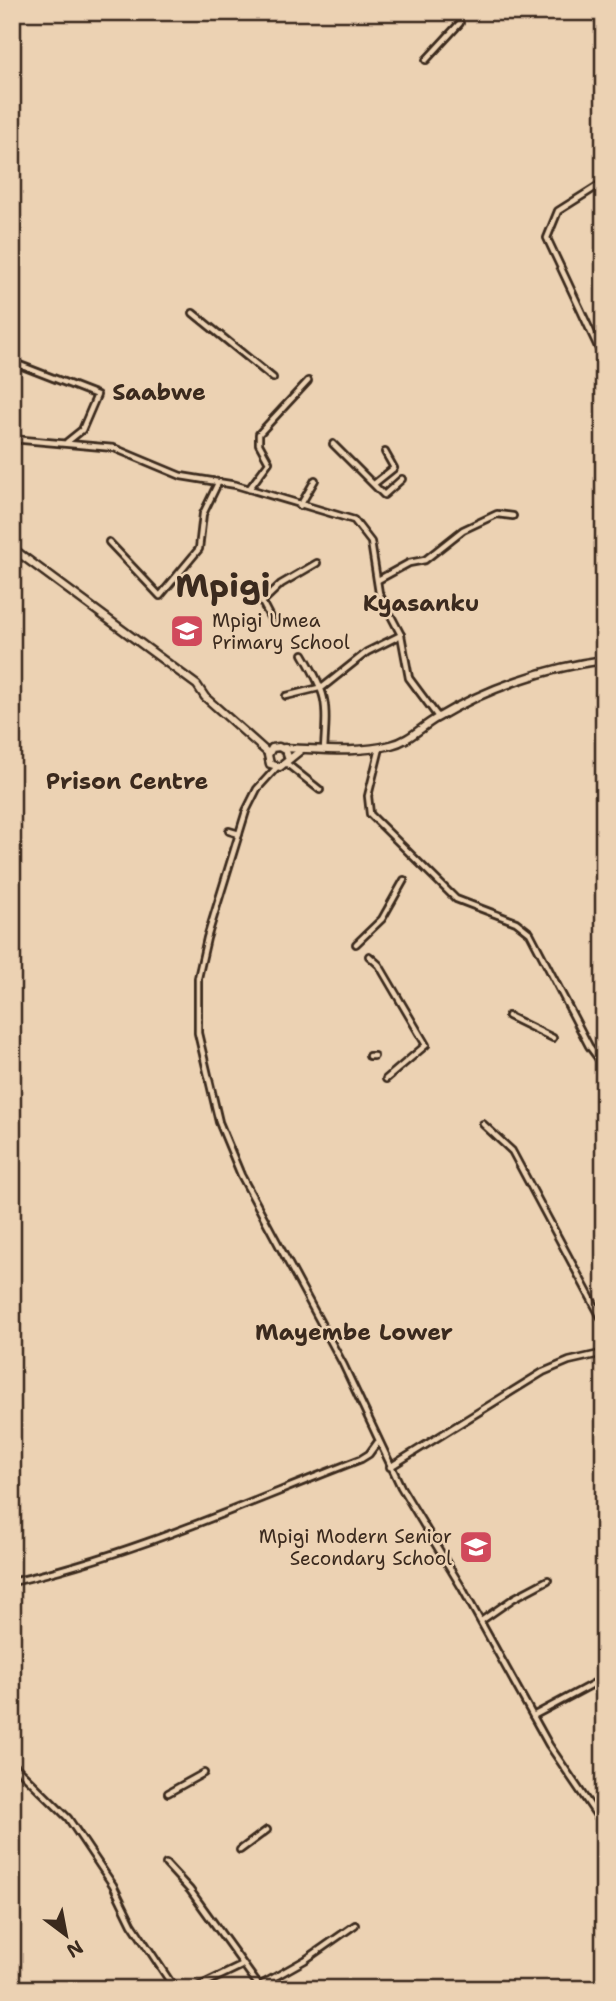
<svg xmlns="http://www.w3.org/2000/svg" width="616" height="2001" font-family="'Shantell Sans',sans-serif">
<rect width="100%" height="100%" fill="#ecd2b3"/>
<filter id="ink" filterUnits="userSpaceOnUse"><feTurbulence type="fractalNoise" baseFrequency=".0143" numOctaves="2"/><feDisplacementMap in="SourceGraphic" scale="14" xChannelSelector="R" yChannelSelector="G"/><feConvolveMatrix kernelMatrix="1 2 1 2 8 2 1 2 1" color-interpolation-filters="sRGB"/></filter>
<g filter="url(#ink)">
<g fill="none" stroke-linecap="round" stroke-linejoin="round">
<g stroke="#3b2a1e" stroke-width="10">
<g id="street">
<path d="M 426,60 L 460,23"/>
<path d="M 604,182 L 558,211 L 547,238 L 604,360"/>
<path d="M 193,313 L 273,378"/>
<path d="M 12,362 L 97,395 L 82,430 L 67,442"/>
<path d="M 12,439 L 114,448 L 181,476 L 236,485 L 354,520 L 371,542 L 379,593 L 401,635 L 409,678 L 438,717"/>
<path d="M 333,444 L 384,495 L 402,479"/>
<path d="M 374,484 L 394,468 L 385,452"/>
<path d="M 249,489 L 269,462 L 259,444 L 259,434 L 308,381"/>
<path d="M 300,506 L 315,480"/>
<path d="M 109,542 L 160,596 L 199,549 L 203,514 L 218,483"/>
<path d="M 378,580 L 409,563 L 425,560 L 463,530 L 497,514 L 513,516"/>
<path d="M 273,623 L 262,602 L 281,584 L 317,563"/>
<path d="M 303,654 C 328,697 327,701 324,750"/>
<path d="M 286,696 L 323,687 L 367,652 L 401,635"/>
<path d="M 380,748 L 368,796 L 370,814 L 456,899 L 516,922 L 530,933 L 589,1046 L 604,1066"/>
<path d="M 286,763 L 320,790"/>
<path d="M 277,767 L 257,789 L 246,811 L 207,938 L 198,978 L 198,1033 L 219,1122 L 241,1175 L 343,1364 L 401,1487 L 462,1588 L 549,1745 L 604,1826"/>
<path d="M 229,831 L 239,834"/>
<path d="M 356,944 L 382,919 L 404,880"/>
<path d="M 369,956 L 379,965 L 426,1045 L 386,1079"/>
<path d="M 508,1016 L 553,1038"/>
<path d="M 369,1056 L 374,1056"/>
<path d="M 483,1124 L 512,1151 L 604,1323"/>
<path d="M 390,1467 L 543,1372 L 569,1361 L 604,1353"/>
<path d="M 12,1582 C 133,1555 246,1503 361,1459 L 369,1454 L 377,1443"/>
<path d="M 481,1621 L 514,1598 L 548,1580"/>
<path d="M 533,1716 L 604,1678"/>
<path d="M 12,1763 L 68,1818 L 113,1885 L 132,1924 L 175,1989"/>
<path d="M 168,1793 L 204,1773"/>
<path d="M 240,1850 L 267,1830"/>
<path d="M 166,1864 L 190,1890 L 259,1986 L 305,1960 L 355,1925"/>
<path d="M 193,1989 L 241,1966"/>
</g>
</g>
<g stroke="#3b2a1e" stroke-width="11">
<g id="secondary">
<path d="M 12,548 L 197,685 L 205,697 L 268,753"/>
<path d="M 284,748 C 318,749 357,754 391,745 C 409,741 421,727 437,718 C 485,689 548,667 604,660"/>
<path d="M 288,757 L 286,751 L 279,747 L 272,748 L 268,755 L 270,764 L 280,767 L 301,750"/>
</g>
</g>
<use href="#street" stroke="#ecd2b3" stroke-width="4.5"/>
<use href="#secondary" stroke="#ecd2b3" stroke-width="6"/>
</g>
</g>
<defs>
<g id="school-square" transform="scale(1.75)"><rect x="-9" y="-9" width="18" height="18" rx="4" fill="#d1495b" stroke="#ecd2b3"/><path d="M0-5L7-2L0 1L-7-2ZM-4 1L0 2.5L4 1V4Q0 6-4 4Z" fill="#fff"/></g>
</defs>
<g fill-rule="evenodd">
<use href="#school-square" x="187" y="631"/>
<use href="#school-square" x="476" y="1547"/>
</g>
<g text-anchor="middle" stroke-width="5" stroke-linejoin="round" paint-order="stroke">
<g font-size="19" fill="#3b2a1e" stroke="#ecd2b3" text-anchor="start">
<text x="212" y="627">Mpigi Umea<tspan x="212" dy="22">Primary School</tspan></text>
<text x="452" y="1543" text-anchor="end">Mpigi Modern Senior<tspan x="452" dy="22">Secondary School</tspan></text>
</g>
<g font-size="23" font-weight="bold" fill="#3b2a1e" stroke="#ecd2b3">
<text x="159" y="400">Saabwe</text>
<text x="421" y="611">Kyasanku</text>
<text x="127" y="789">Prison Centre</text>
<text x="354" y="1340">Mayembe Lower</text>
</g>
<g font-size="33" font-weight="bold" fill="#3b2a1e" stroke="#ecd2b3">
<text x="223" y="597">Mpigi</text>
</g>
</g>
<rect width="616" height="2001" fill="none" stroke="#ecd2b3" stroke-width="42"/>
<rect x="21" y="21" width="574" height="1959" fill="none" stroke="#3b2a1e" stroke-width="2.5" filter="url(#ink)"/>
<g transform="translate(66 1935) rotate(148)" stroke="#ecd2b3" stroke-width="5" paint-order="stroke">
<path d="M0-5L12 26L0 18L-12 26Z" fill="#3b2a1e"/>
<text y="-10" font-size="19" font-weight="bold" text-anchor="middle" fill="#3b2a1e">N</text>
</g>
</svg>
